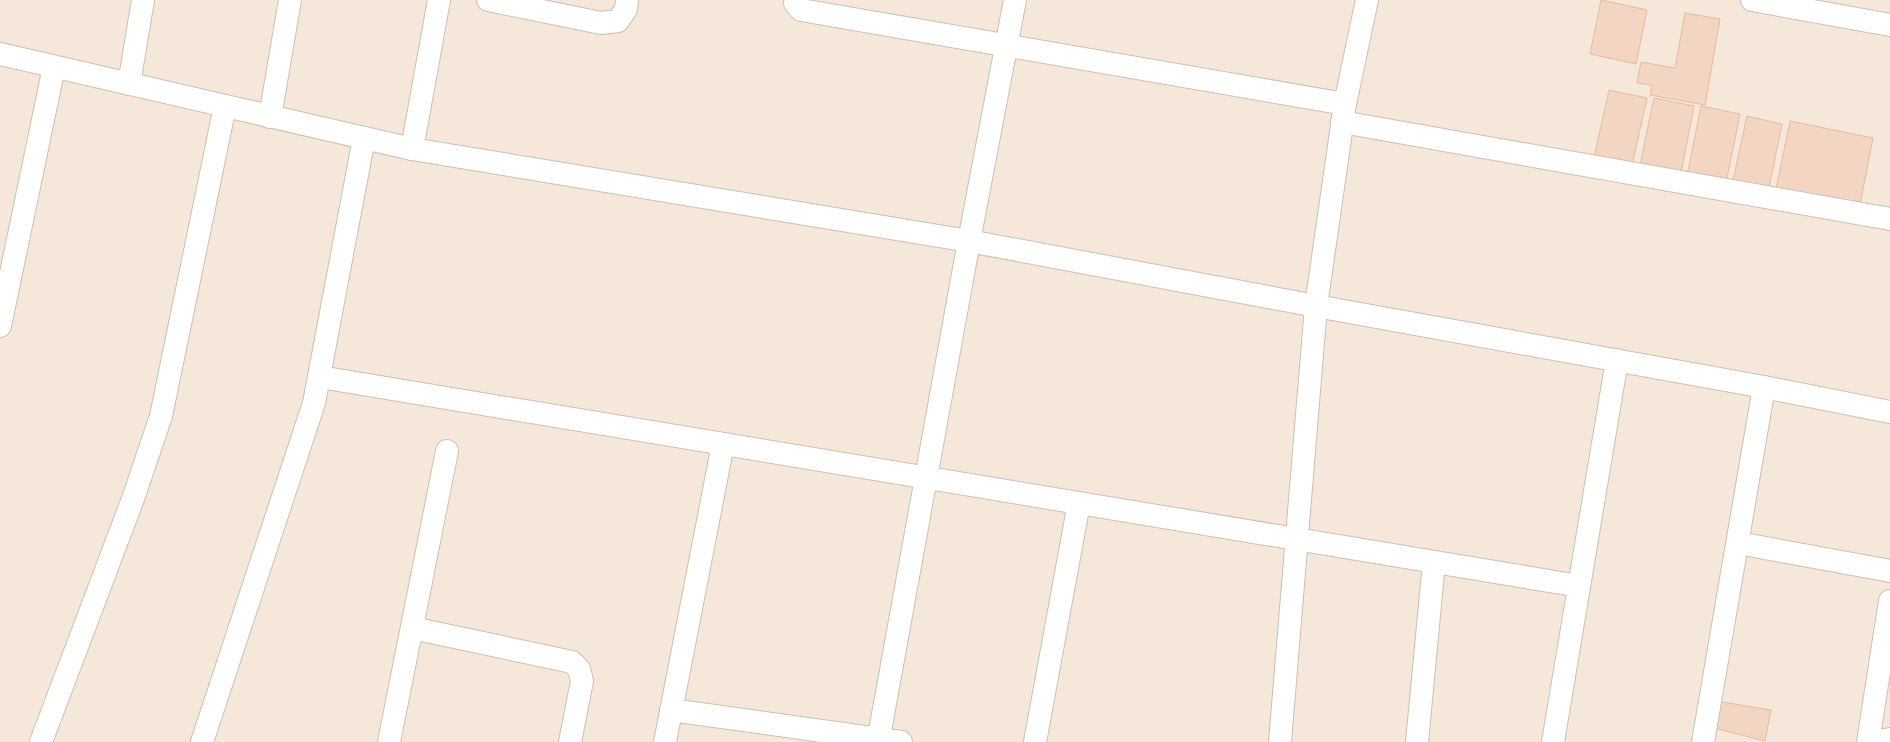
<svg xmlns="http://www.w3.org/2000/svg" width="1890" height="742" font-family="Poppins,sans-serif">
<rect width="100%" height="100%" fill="#fdf6ec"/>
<rect fill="#f5e8da" x="0" y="0" width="1890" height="742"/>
<g fill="#f3d5c3" stroke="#e6bba3">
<path d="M 1601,0 L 1647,10 L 1636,64 L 1590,54 Z"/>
<path d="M 1685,13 L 1720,19 L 1705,105 L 1650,95 L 1652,85 L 1637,83 L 1641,62 L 1675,68 Z"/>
<path d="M 1609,90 L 1647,98 L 1632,165 L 1594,157 Z"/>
<path d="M 1654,98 L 1694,106 L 1680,178 L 1639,170 Z"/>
<path d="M 1701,106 L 1740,114 L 1726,183 L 1687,176 Z"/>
<path d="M 1747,116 L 1782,124 L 1768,192 L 1732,185 Z"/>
<path d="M 1790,121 L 1873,138 L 1859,210 L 1775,194 Z"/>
<path d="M 1716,701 L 1771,710 L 1765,741 L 1710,727 Z"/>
</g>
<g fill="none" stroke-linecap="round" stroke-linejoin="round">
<g stroke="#d1beb0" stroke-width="24">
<g id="minor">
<path d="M 488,0 L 601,23 L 618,21 L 626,9 L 627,0"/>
<path d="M 796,0 L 795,3 L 801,10 L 1345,104"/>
<path d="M 1752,0 L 1890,25"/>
<path d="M 0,54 L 412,149 L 969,241 L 1316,306 L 1764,387 L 1890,412"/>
<path d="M 129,84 L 143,0"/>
<path d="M 270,117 L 290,0"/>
<path d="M 1342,122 L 1890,219"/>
<path d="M 412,149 L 439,0"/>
<path d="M 0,326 L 54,67"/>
<path d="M 320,377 L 1579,586"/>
<path d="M 1738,543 L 1890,571"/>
<path d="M 412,628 L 572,662 L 579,669 L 582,681 L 570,742"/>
<path d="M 671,710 L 901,742"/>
<path d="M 41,742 L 134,496 L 161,416 L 225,106"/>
<path d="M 202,742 L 314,403 L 364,138"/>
<path d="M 389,742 L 447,451"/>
<path d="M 665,742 L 723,444"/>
<path d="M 878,742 L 969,241 L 1015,0"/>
<path d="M 1035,742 L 1079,503"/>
<path d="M 1280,742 L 1316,306 L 1345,104 L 1367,0"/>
<path d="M 1417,742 L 1434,562"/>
<path d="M 1553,742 L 1617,360"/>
<path d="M 1703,742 L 1764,387"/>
<path d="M 1868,742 L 1890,601"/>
<path d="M 1874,742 L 1890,739"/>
</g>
</g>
<use href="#minor" stroke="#fff" stroke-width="22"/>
</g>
</svg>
